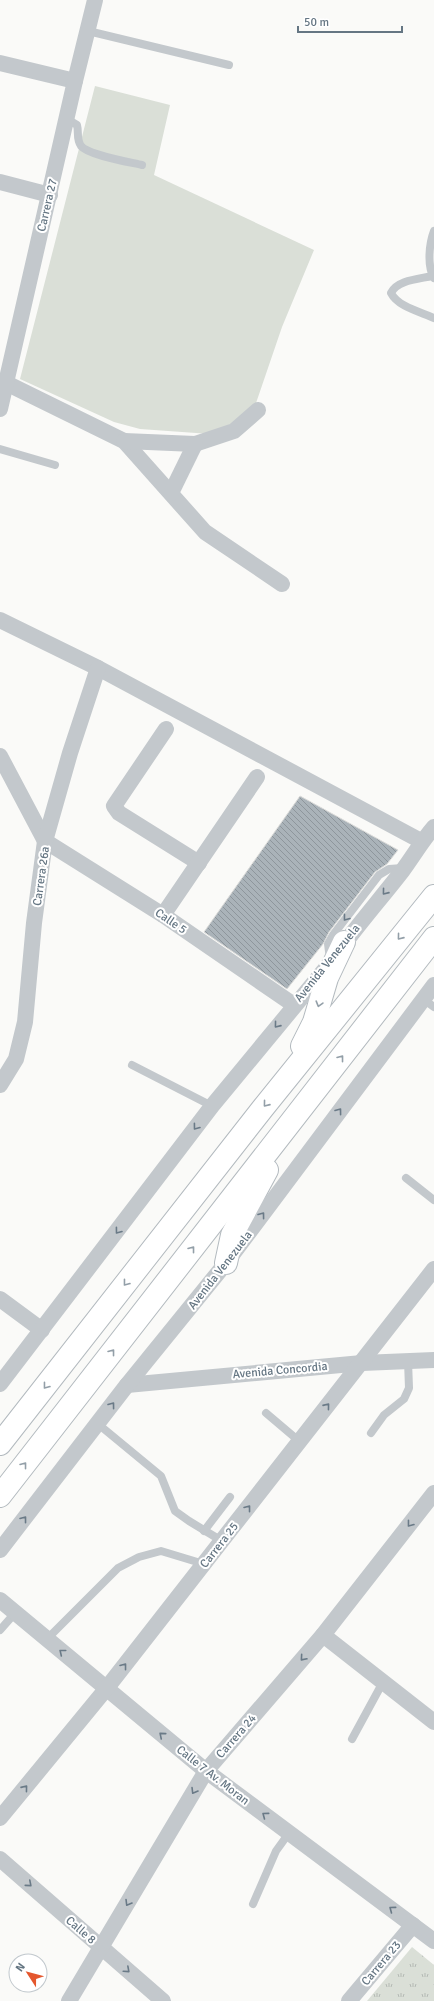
<svg xmlns="http://www.w3.org/2000/svg" width="434" height="2001" font-family="Signika,sans-serif">
<defs>
<pattern id="grass-tufts" width="24" height="20" patternUnits="userSpaceOnUse"><rect width="24" height="20" fill="#dadfd7"/><path d="M3 7l-1-3M5 7V3M7 7l1-3M15 17l-1-3M17 17v-4M19 17l1-3" fill="none" stroke="#b4b9b4"/></pattern>
<pattern id="building-back-hatch" width="6" height="6" patternUnits="userSpaceOnUse"><rect width="6" height="6" fill="#aab3b9"/><path d="M-1 5l2 2M0 0l6 6M5-1l2 2" fill="none" stroke="#8e969c"/></pattern>
</defs>
<rect width="100%" height="100%" fill="#fafaf8"/>
<path fill="url(#grass-tufts)" d="M 412,1947 L 434,1965 L 434,2001 L 367,2001 Z"/>
<path fill="#dadfd7" d="M 95,86 L 170,105 L 154,175 L 314,250 L 282,327 L 255,406 L 236,422 L 210,434 L 140,429 L 114,422 L 20,379 Z"/>
<path fill="url(#building-back-hatch)" stroke="#dcdcda" d="M 300,796 L 398,850 L 387,864 L 375,872 L 329,932 L 323,944 L 287,989 L 204,932 Z"/>
<g fill="none" stroke-linecap="round" stroke-linejoin="round">
<g stroke="#b3babf" stroke-width="24">
<g id="secondary">
<path d="M 302,1046 L 314,1022 L 327,978 L 344,942"/>
<path d="M 226,1263 L 232,1235 L 267,1170"/>
<path d="M 0,1444 L 263,1108 L 434,896"/>
<path d="M 0,1496 L 434,938"/>
</g>
</g>
<g stroke="#c3c8cc" stroke-width="8">
<path d="M 88,31 L 229,65"/>
<path d="M 67,119 L 77,125 C 79,132 76,139 81,146 C 88,155 129,162 142,165"/>
<path d="M 434,231 C 429,244 427,266 434,278"/>
<path d="M 432,276 C 419,279 397,280 391,293 C 398,307 421,312 434,318"/>
<path d="M 0,449 L 55,465"/>
<path d="M 330,959 L 328,944 L 333,935 L 379,875 L 389,869 L 403,868"/>
<path d="M 423,999 L 434,1007"/>
<path d="M 132,1065 L 212,1106"/>
<path d="M 406,1178 L 434,1200"/>
<path d="M 266,1413 L 299,1441"/>
<path d="M 98,1424 L 161,1476 L 175,1511 L 189,1521 L 222,1541"/>
<path d="M 371,1433 L 384,1415 L 404,1399 L 409,1388 L 408,1361"/>
<path d="M 204,1531 L 230,1497"/>
<path d="M 0,1630 L 15,1613"/>
<path d="M 46,1640 L 118,1568 L 139,1557 L 161,1551 L 204,1564"/>
<path d="M 352,1739 L 383,1682"/>
<path d="M 253,1904 L 276,1851 L 289,1833"/>
</g>
<g stroke="#c3c8cc" stroke-width="16">
<path d="M 0,63 L 75,81"/>
<path d="M 0,182 L 50,195"/>
<path d="M 6,383 L 124,441 L 205,532 L 282,584"/>
<path d="M 0,409 L 75,81 L 95,0"/>
<path d="M 124,441 L 195,444 L 234,431 L 258,410"/>
<path d="M 171,493 L 195,444"/>
<path d="M 0,620 L 98,668 L 421,841"/>
<path d="M 166,729 L 114,806 L 119,813 L 199,863"/>
<path d="M 0,756 L 45,841 L 163,915 L 294,1005"/>
<path d="M 163,915 L 257,777"/>
<path d="M 0,1085 L 16,1059 L 25,1022 L 34,923 L 45,841 L 70,753 L 98,668"/>
<path d="M 0,1299 L 42,1330"/>
<path d="M 0,1384 L 212,1106 L 331,962 C 353,930 379,901 403,870 C 414,855 422,841 434,827"/>
<path d="M 127,1385 L 362,1363 L 434,1360"/>
<path d="M 0,1550 L 127,1385 L 226,1263 L 434,985"/>
<path d="M 0,1600 L 206,1771 L 434,1941"/>
<path d="M 323,1635 L 434,1722"/>
<path d="M 0,1818 L 106,1689 L 434,1269"/>
<path d="M 0,1859 L 163,2001"/>
<path d="M 69,2001 L 206,1771 L 323,1635 L 434,1493"/>
<path d="M 349,2001 L 413,1925"/>
</g>
<use href="#secondary" stroke="#fff" stroke-width="22"/>
</g>
<defs><path id="oneway-chevron" d="M-2-3.5L2.5 0L-2 3.5" fill="none" stroke-width="1.6" stroke-linecap="round" stroke-linejoin="round"/></defs>
<g stroke="#6a7a87">
<use href="#oneway-chevron" transform="translate(385 892) rotate(129)"/>
<use href="#oneway-chevron" transform="translate(346 918) rotate(128)"/>
<use href="#oneway-chevron" transform="translate(277 1025) rotate(129)"/>
<use href="#oneway-chevron" transform="translate(339 1111) rotate(-53)"/>
<use href="#oneway-chevron" transform="translate(196 1127) rotate(127)"/>
<use href="#oneway-chevron" transform="translate(262 1215) rotate(-53)"/>
<use href="#oneway-chevron" transform="translate(118 1231) rotate(127)"/>
<use href="#oneway-chevron" transform="translate(112 1405) rotate(-53)"/>
<use href="#oneway-chevron" transform="translate(327 1406) rotate(-51)"/>
<use href="#oneway-chevron" transform="translate(248 1508) rotate(-52)"/>
<use href="#oneway-chevron" transform="translate(24 1519) rotate(-52)"/>
<use href="#oneway-chevron" transform="translate(410 1524) rotate(128)"/>
<use href="#oneway-chevron" transform="translate(62 1652) rotate(-141)"/>
<use href="#oneway-chevron" transform="translate(303 1658) rotate(131)"/>
<use href="#oneway-chevron" transform="translate(124 1666) rotate(-52)"/>
<use href="#oneway-chevron" transform="translate(162 1735) rotate(-140)"/>
<use href="#oneway-chevron" transform="translate(25 1788) rotate(-51)"/>
<use href="#oneway-chevron" transform="translate(194 1791) rotate(121)"/>
<use href="#oneway-chevron" transform="translate(265 1815) rotate(-143)"/>
<use href="#oneway-chevron" transform="translate(29 1884) rotate(41)"/>
<use href="#oneway-chevron" transform="translate(128 1903) rotate(121)"/>
<use href="#oneway-chevron" transform="translate(392 1909) rotate(-143)"/>
<use href="#oneway-chevron" transform="translate(127 1970) rotate(42)"/>
</g>
<g stroke="#939fa8">
<use href="#oneway-chevron" transform="translate(400 937) rotate(129)"/>
<use href="#oneway-chevron" transform="translate(319 1004) rotate(106)"/>
<use href="#oneway-chevron" transform="translate(341 1058) rotate(-52)"/>
<use href="#oneway-chevron" transform="translate(266 1104) rotate(129)"/>
<use href="#oneway-chevron" transform="translate(192 1249) rotate(-52)"/>
<use href="#oneway-chevron" transform="translate(126 1283) rotate(128)"/>
<use href="#oneway-chevron" transform="translate(112 1352) rotate(-52)"/>
<use href="#oneway-chevron" transform="translate(46 1386) rotate(128)"/>
<use href="#oneway-chevron" transform="translate(24 1465) rotate(-52)"/>
</g>
<g text-anchor="middle" stroke-width="4" stroke-linejoin="round" paint-order="stroke">
<g font-size="12" fill="#657683" stroke="#fff">
<text transform="translate(47 205) rotate(-77)" y="4">Carrera 27</text>
<text transform="translate(41 876) rotate(-82)" y="4">Carrera 26a</text>
<text transform="translate(171 921) rotate(34)" y="4">Calle 5</text>
<text transform="translate(327 963) rotate(-51)" y="4">Avenida Venezuela</text>
<text transform="translate(220 1270) rotate(-52)" y="4">Avenida Venezuela</text>
<text transform="translate(280 1370) rotate(-5)" y="4">Avenida Concordia</text>
<text transform="translate(219 1545) rotate(-52)" y="4">Carrera 25</text>
<text transform="translate(236 1736) rotate(-49)" y="4">Carrera 24</text>
<text transform="translate(213 1775) rotate(38)" y="4">Calle 7 Av. Moran</text>
<text transform="translate(81 1930) rotate(41)" y="4">Calle 8</text>
<text transform="translate(381 1963) rotate(-50)" y="4">Carrera 23</text>
</g>
</g>
<g transform="translate(28 1973) rotate(306)"><circle r="19" fill="#ffffff" stroke="#c1c8cd"/>
<path d="M0-3L7 15L0 10L-7 15Z" fill="#e4572e"/>
<text y="-6" font-size="11" font-weight="bold" text-anchor="middle" fill="#657683">N</text>
</g>
<path d="M298 26v6h104v-6" fill="none" stroke="#657683" stroke-width="2"/>
<text x="304" y="26" font-size="12" fill="#657683" stroke="#ffffff" stroke-width="3" paint-order="stroke">50 m</text>
</svg>
